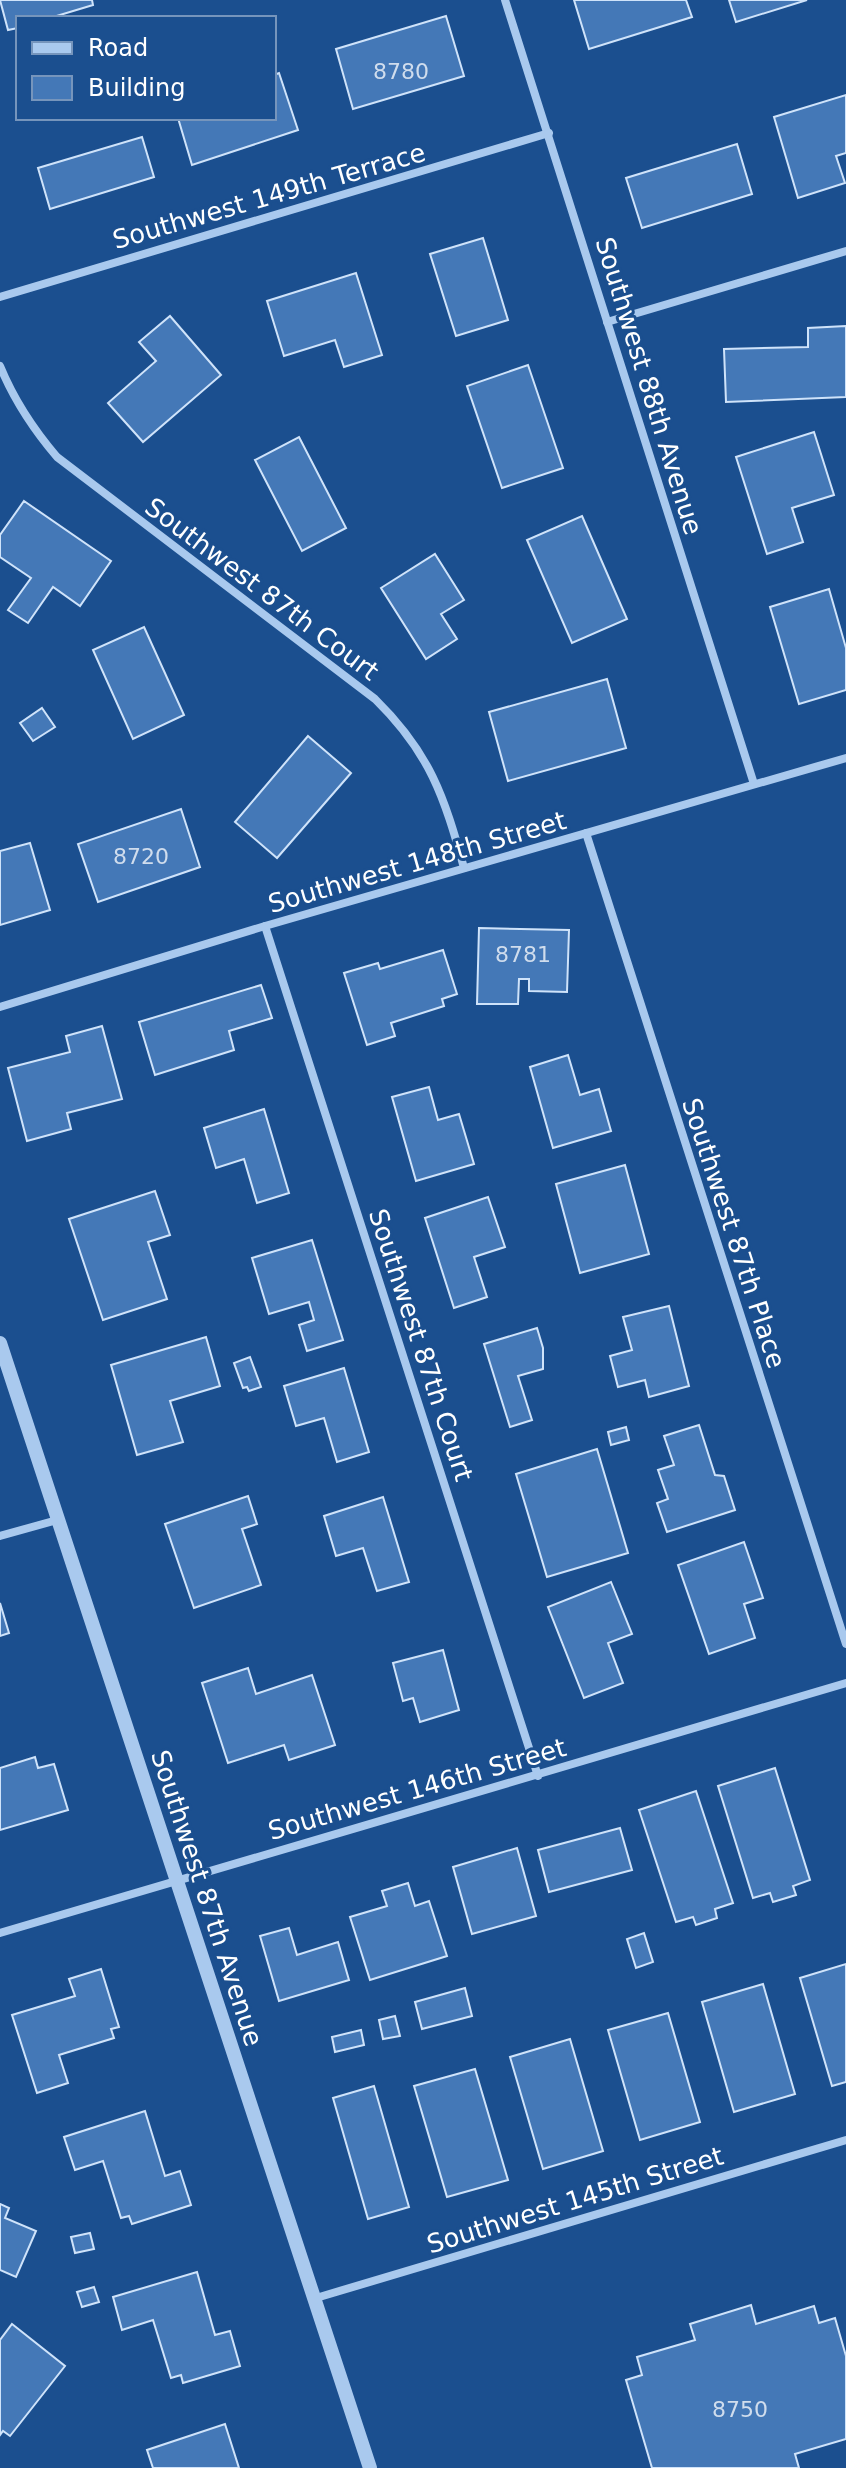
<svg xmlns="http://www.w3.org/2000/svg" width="846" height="2468" font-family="'DejaVu Sans',sans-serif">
<rect width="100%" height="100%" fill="#1b4f8f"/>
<g fill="#4478b7" stroke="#cfe3fa" stroke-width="2">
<path d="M 0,0 L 92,0 L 93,5 L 50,18 L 18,18 L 18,28 L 8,30 Z"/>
<path d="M 574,0 L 686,0 L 692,17 L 589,49 Z"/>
<path d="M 729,0 L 807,0 L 736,22 Z"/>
<path d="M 446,16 L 464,76 L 353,109 L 336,49 Z"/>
<path d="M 279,73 L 298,130 L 192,165 L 178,118 L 274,118 L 274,75 Z"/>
<path d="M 846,95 L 846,153 L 836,156 L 845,183 L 798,198 L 774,117 Z"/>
<path d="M 142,137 L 154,177 L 50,209 L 38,168 Z"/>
<path d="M 737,144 L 752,194 L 642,228 L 626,178 Z"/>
<path d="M 483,238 L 508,320 L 456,336 L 430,254 Z"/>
<path d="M 356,273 L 382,355 L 344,367 L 335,340 L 284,356 L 267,301 Z"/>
<path d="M 170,316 L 221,375 L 143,442 L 108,403 L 156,361 L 139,342 Z"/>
<path d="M 846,326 L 846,397 L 726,402 L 724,349 L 808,347 L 808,328 Z"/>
<path d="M 528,365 L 563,468 L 502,488 L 467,386 Z"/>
<path d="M 814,432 L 834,495 L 792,508 L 803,542 L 767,554 L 736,457 Z"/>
<path d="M 299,437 L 346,528 L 302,551 L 255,460 Z"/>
<path d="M 24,501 L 111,561 L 80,606 L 53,587 L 28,623 L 8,610 L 31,578 L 0,557 L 0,535 Z"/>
<path d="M 582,516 L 627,619 L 572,643 L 527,540 Z"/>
<path d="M 435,554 L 464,600 L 441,614 L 457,639 L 426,659 L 381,588 Z"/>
<path d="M 829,589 L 846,648 L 846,690 L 799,704 L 770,607 Z"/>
<path d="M 144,627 L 184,715 L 133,739 L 93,650 Z"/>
<path d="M 607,679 L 626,748 L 508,781 L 489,712 Z"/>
<path d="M 42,708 L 55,727 L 33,741 L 20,723 Z"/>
<path d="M 308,736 L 351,773 L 277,858 L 235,822 Z"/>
<path d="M 181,809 L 200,867 L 98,902 L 78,844 Z"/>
<path d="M 30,843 L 50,910 L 0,925 L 0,851 Z"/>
<path d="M 479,928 L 569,930 L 567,992 L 529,991 L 529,979 L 519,979 L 518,1004 L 477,1004 Z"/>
<path d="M 443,950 L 457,994 L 442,999 L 444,1006 L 391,1023 L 395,1036 L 367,1045 L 344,973 L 378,963 L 380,969 Z"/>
<path d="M 261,985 L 272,1018 L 229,1031 L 234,1050 L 155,1075 L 139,1022 Z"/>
<path d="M 102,1026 L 122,1099 L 67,1113 L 71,1129 L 27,1141 L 8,1068 L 70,1052 L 66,1036 Z"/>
<path d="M 568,1055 L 580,1095 L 599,1089 L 611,1131 L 553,1148 L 530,1067 Z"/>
<path d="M 429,1087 L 438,1120 L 459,1114 L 474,1164 L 416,1181 L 392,1097 Z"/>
<path d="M 264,1109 L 289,1193 L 257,1203 L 244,1159 L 216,1168 L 204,1128 Z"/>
<path d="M 625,1165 L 649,1254 L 580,1273 L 556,1184 Z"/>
<path d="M 155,1191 L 170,1235 L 148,1242 L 167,1299 L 103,1320 L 69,1219 Z"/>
<path d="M 488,1197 L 505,1247 L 474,1257 L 487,1297 L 454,1308 L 425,1218 Z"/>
<path d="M 312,1240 L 343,1340 L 307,1351 L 299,1325 L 314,1320 L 309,1302 L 269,1314 L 252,1258 Z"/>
<path d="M 669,1306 L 689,1386 L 649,1397 L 645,1380 L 618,1387 L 610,1356 L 632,1350 L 623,1317 Z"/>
<path d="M 537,1328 L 543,1348 L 543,1369 L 518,1376 L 532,1420 L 510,1427 L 484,1344 Z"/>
<path d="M 206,1337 L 220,1386 L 170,1401 L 183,1442 L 137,1455 L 111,1365 Z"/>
<path d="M 250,1357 L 261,1387 L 249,1391 L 247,1387 L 243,1388 L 234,1363 Z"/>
<path d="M 344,1368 L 369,1452 L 337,1462 L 324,1418 L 296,1426 L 284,1386 Z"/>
<path d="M 699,1425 L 715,1475 L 724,1476 L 735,1510 L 667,1532 L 657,1503 L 668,1499 L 658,1470 L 674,1465 L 664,1436 Z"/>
<path d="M 626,1427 L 629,1440 L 611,1445 L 608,1432 Z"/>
<path d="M 597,1449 L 628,1553 L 547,1577 L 516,1474 Z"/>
<path d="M 248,1496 L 257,1524 L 242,1529 L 261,1585 L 194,1608 L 165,1524 Z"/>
<path d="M 383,1497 L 409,1582 L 377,1591 L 363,1548 L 336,1556 L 324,1516 Z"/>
<path d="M 744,1542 L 763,1598 L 744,1604 L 755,1638 L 709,1654 L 678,1565 Z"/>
<path d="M 611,1582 L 632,1634 L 608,1643 L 623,1683 L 584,1698 L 548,1607 Z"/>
<path d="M 0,1603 L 9,1633 L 0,1636 Z"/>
<path d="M 443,1650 L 459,1710 L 420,1722 L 413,1698 L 403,1701 L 393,1663 Z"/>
<path d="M 248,1668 L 256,1694 L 312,1675 L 335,1745 L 289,1760 L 284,1745 L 228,1763 L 202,1683 Z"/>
<path d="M 35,1757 L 38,1768 L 54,1764 L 68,1810 L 0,1830 L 0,1768 Z"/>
<path d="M 775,1768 L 810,1880 L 793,1886 L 796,1895 L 773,1902 L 770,1893 L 753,1898 L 718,1786 Z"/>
<path d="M 696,1791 L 733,1903 L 715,1909 L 717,1918 L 696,1925 L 693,1917 L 676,1922 L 639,1810 Z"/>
<path d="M 620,1828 L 632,1870 L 549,1892 L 538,1850 Z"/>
<path d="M 517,1848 L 536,1916 L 472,1934 L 453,1867 Z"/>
<path d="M 408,1883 L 415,1906 L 429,1901 L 447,1956 L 370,1980 L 350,1917 L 387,1906 L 382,1891 Z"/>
<path d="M 289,1928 L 297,1955 L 338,1942 L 349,1980 L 279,2001 L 260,1936 Z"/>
<path d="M 644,1933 L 653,1962 L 636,1968 L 627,1939 Z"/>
<path d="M 846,1964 L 846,2082 L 832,2086 L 800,1978 Z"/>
<path d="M 101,1969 L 119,2027 L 111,2029 L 114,2038 L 59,2055 L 68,2083 L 37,2093 L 12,2015 L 75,1996 L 69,1979 Z"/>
<path d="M 763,1984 L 795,2094 L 734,2112 L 702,2002 Z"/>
<path d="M 465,1988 L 472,2016 L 422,2029 L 415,2002 Z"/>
<path d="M 668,2013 L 700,2122 L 640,2140 L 608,2030 Z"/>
<path d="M 395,2016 L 400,2036 L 383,2039 L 379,2020 Z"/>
<path d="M 361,2030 L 364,2045 L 335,2052 L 332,2037 Z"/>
<path d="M 570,2039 L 603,2151 L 543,2169 L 510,2057 Z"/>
<path d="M 475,2069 L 508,2180 L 447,2197 L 414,2086 Z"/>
<path d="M 374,2086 L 409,2207 L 368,2219 L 333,2098 Z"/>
<path d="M 145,2111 L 165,2176 L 180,2171 L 191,2205 L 132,2224 L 129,2216 L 121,2218 L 103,2161 L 75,2170 L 64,2137 Z"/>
<path d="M 0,2204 L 9,2208 L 5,2218 L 36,2231 L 16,2277 L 0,2270 Z"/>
<path d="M 90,2233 L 94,2249 L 75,2253 L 71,2237 Z"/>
<path d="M 197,2272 L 215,2335 L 230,2331 L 240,2366 L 183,2383 L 181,2375 L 171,2378 L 153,2320 L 122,2330 L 113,2297 Z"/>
<path d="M 94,2287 L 99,2302 L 82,2307 L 77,2292 Z"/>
<path d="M 751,2305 L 756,2324 L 814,2306 L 819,2323 L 835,2318 L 846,2356 L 846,2439 L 795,2454 L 799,2468 L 652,2468 L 626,2380 L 642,2375 L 637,2357 L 695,2340 L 690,2324 Z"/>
<path d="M 12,2324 L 65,2366 L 10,2436 L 3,2431 L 0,2435 L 0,2340 Z"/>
<path d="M 225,2424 L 239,2468 L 153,2468 L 147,2450 Z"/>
</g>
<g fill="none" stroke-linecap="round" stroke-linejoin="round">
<g stroke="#a9c9ee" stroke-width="8">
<path d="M 505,0 L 754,784"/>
<path d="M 0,297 L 549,133"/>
<path d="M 607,322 L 846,251"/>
<path d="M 0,366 C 14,400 33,429 57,457 L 375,699 C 430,753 444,796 464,868"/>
<path d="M 586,833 L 846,1644"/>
<path d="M 265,926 L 538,1776"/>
<path d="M 0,1007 L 265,926 L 846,758"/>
<path d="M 0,1536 L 57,1520"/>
<path d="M 0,1933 C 282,1849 564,1768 846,1683"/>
<path d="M 316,2298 L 846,2140"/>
</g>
<path stroke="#a9c9ee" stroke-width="14" d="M 0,1343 L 370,2468"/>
</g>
<g text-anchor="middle" stroke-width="6" stroke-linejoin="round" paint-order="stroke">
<g font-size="22" fill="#d0dded">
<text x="401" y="79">8780</text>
<text x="141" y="864">8720</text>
<text x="523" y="962">8781</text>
<text x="740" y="2417">8750</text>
</g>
<g font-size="26" fill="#fff" stroke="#1b4f8f">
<text transform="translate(269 196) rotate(-16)" y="9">Southwest 149th Terrace</text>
<text transform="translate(649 386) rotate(73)" y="9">Southwest 88th Avenue</text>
<text transform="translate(262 589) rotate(37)" y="9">Southwest 87th Court</text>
<text transform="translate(417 862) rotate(-16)" y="9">Southwest 148th Street</text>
<text transform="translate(734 1233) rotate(72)" y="9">Southwest 87th Place</text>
<text transform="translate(421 1345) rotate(72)" y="9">Southwest 87th Court</text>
<text transform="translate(417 1789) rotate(-16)" y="9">Southwest 146th Street</text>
<text transform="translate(207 1898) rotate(72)" y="9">Southwest 87th Avenue</text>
<text transform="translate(575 2200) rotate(-17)" y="9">Southwest 145th Street</text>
</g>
</g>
<rect x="16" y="16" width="260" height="104" fill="#1b4f8f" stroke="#7695bc" stroke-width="2"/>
<rect x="32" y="42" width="40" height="12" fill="#a9c9ee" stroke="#7695bc" stroke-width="2"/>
<text x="88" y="56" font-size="24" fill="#ffffff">Road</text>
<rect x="32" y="76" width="40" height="24" fill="#4478b7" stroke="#7695bc" stroke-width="2"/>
<text x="88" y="96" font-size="24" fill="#ffffff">Building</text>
</svg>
